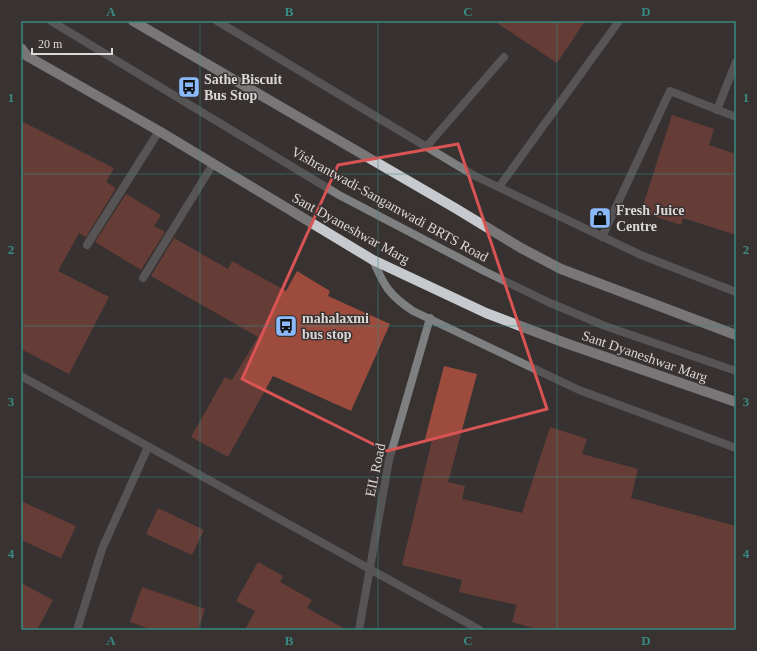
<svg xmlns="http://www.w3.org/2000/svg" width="757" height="651" font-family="'Times New Roman',serif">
<rect width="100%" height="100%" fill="#383231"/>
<g fill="#9d4b3d">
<path d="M 494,21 L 585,21 L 557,63 Z"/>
<path d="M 672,115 L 714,129 L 709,145 L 736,154 L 736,235 L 683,218 L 681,225 L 641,212 Z"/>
<path d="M 21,121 L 114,168 L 106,182 L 116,188 L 86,237 L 79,233 L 58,271 L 109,297 L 69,374 L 21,349 Z"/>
<path d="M 126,194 L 161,215 L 154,226 L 165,232 L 141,270 L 95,242 Z"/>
<path d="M 174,238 L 228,269 L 232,261 L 286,291 L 297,271 L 330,291 L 328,296 L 390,324 L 351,411 L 273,376 L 228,457 L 191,437 L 225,377 L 232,380 L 258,337 L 151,276 Z"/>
<path d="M 444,366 L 477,374 L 448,482 L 465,486 L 462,499 L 522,513 L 550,427 L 587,439 L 582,454 L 638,469 L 631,498 L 736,526 L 736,630 L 540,630 L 512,622 L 517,605 L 459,592 L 462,580 L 402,565 L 432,440 L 425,439 Z"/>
<path d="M 21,501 L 76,526 L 61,558 L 21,540 Z"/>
<path d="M 158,508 L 204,530 L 192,555 L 146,534 Z"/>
<path d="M 258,562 L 283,576 L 280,582 L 312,600 L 307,608 L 347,630 L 245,630 L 255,611 L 236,601 Z"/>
<path d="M 21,583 L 53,600 L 37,630 L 21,630 Z"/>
<path d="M 142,587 L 205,609 L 198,630 L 153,630 L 130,622 Z"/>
</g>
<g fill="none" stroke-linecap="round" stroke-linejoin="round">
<g stroke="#7d7f81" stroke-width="8">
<path d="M 51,21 L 339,195 L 484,271 L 548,302 L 605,326 L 736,371"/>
<path d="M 427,146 L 504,57"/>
<path d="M 499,187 L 619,21"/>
<path d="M 87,245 L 159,131"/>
<path d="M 143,278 L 213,164"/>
</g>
<g stroke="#7d7f81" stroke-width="8">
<path d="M 717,110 L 736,62"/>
<path d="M 602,237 L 670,91 L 736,117"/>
<path d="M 21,376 L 480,630"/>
<path d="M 77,630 L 102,549 L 148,447"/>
<path d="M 359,630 L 389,460 L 430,318"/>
</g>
<g stroke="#7d7f81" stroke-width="8">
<path d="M 217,21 L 475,176 L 641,255 L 736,292"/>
<path d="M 373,260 C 384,286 389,295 413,311 L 579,390 L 736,448"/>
</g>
<g stroke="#c6c9cd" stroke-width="10">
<path d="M 133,21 L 455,208 L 521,248 L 561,269 L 736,335"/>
<path d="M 21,48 L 27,56 L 159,131 L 373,260 L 486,313 L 568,344 L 736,402"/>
</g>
</g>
<path d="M0 0H757V651H0ZM 458,144 L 547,409 L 387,451 L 242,379 L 338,165 Z" fill="#383231" fill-opacity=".55" fill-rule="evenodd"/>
<path fill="none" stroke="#d85454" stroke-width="3" stroke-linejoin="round" d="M 458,144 L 547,409 L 387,451 L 242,379 L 338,165 Z"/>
<path fill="none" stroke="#388a83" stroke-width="1" stroke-opacity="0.55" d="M 200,21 L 200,630M 378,21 L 378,630M 557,21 L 557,630M 21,174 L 736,174M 21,326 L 736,326M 21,477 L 736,477"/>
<defs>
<g id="bus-square" transform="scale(1.15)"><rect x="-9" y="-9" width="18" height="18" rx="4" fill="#8bbafc" stroke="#383231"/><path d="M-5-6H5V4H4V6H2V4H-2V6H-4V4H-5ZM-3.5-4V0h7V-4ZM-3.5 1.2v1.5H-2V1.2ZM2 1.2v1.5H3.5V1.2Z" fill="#111"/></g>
<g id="shop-square" transform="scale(1.15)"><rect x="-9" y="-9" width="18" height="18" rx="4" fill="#8bbafc" stroke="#383231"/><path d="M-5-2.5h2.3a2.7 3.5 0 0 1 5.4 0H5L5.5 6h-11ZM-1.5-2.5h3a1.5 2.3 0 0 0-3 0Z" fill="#111"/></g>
</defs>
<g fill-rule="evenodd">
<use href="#bus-square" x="189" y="87"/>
<use href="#shop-square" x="600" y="218"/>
<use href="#bus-square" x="286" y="326"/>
</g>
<g text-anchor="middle" stroke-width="3" stroke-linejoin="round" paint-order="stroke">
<g font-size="14" font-weight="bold" fill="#dcd8d7" stroke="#383231" text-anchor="start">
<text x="204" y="84">Sathe Biscuit<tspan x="204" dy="16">Bus Stop</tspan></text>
<text x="616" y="215">Fresh Juice<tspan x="616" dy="16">Centre</tspan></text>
<text x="302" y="323">mahalaxmi<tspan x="302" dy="16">bus stop</tspan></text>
</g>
<g font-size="14" fill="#dcd8d7" stroke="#383231">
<text transform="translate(390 204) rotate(29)" y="5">Vishrantwadi-Sangamwadi BRTS Road</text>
<text transform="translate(351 228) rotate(29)" y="5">Sant Dyaneshwar Marg</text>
<text transform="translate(645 356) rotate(19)" y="5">Sant Dyaneshwar Marg</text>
<text transform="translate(375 470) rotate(-78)" y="5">EIL Road</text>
</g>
</g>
<rect width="757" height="651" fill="none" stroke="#383231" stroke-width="44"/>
<path d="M32 48v6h80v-6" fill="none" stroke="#dcd8d7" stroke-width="2"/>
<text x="38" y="48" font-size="12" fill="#dcd8d7" stroke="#383231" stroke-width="3" paint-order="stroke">20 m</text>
<rect x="22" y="22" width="713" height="607" fill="none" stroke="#388a83" stroke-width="1.5"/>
<g font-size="13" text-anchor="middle" font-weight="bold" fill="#388a83">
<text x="111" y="16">A</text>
<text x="289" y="16">B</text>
<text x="468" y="16">C</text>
<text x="646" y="16">D</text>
<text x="11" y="102">1</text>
<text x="746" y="102">1</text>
<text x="11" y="254">2</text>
<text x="746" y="254">2</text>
<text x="11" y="406">3</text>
<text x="746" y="406">3</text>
<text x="11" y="558">4</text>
<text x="746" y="558">4</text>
<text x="111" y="645">A</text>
<text x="289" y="645">B</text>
<text x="468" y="645">C</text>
<text x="646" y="645">D</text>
</g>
</svg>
